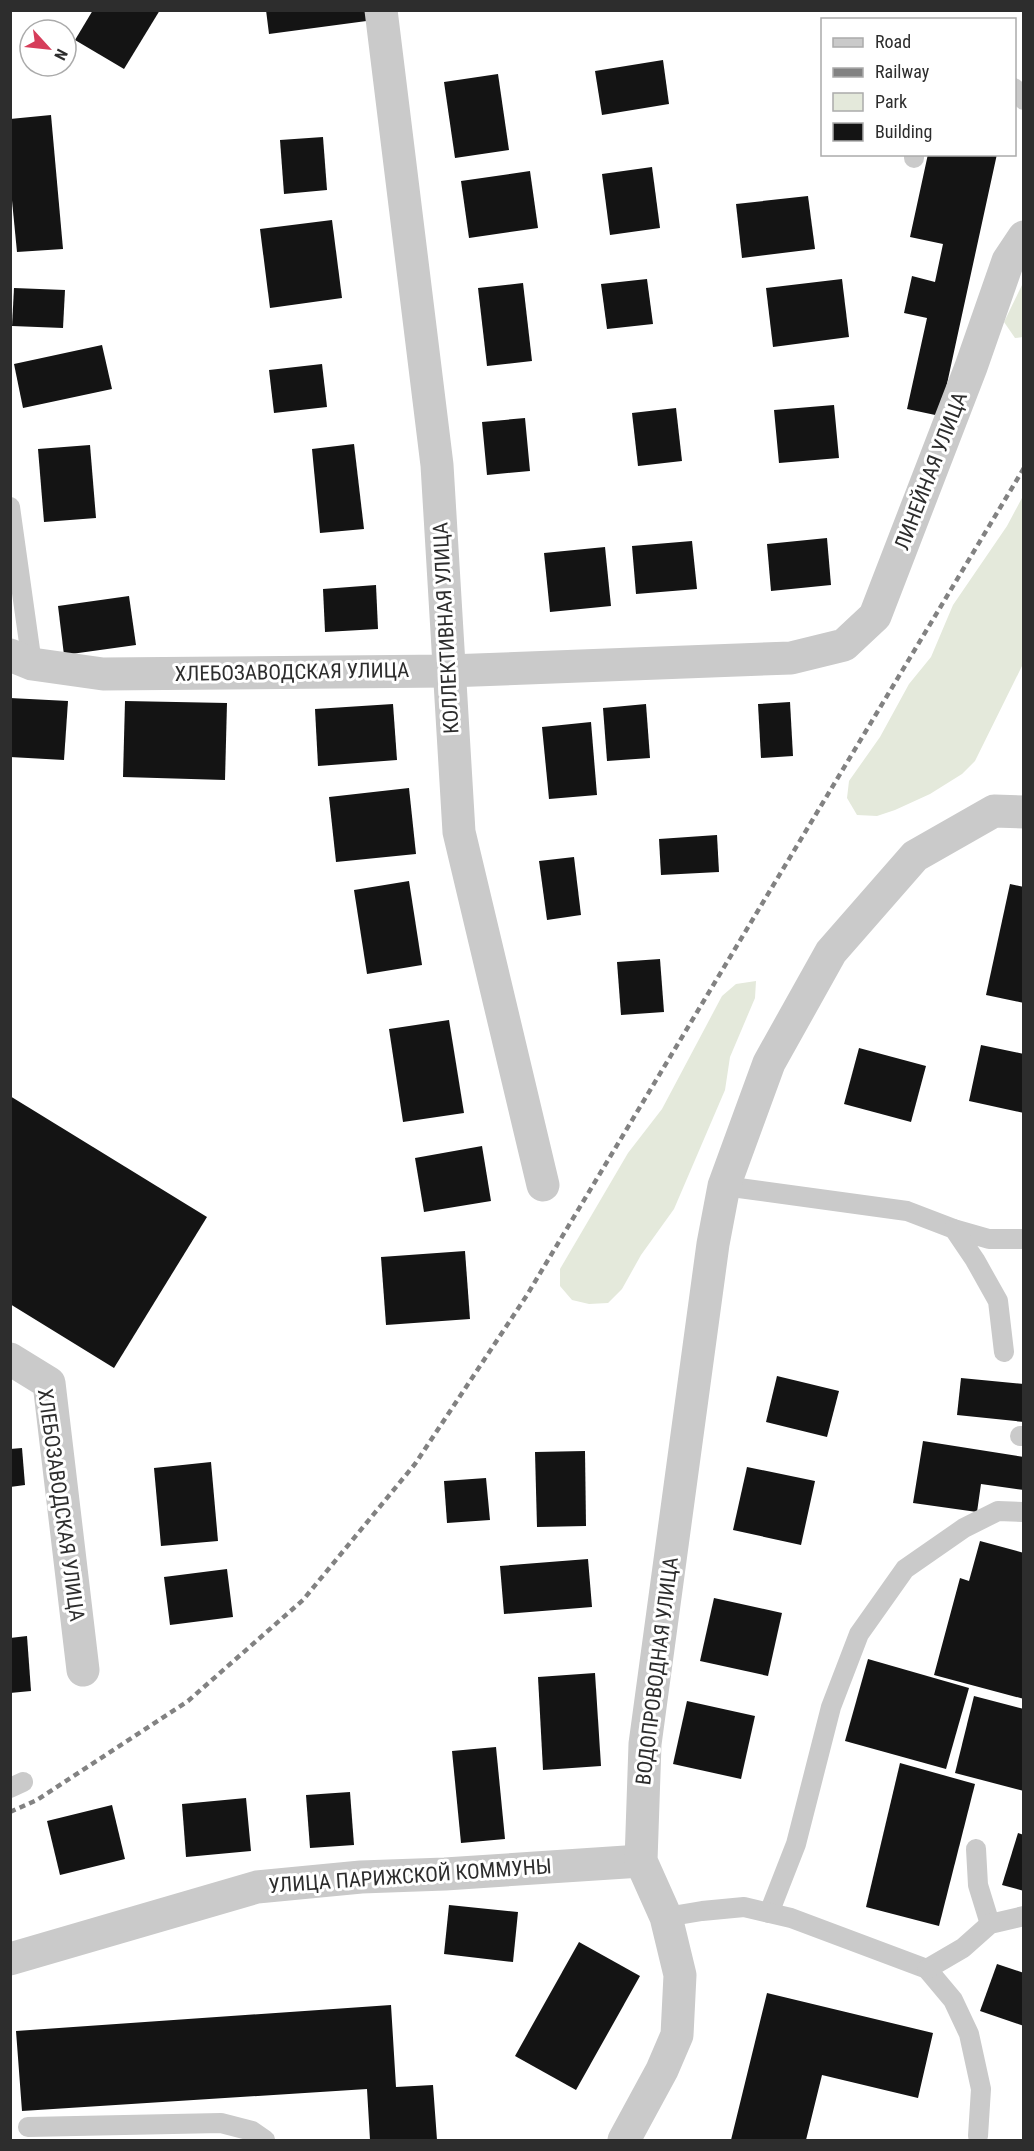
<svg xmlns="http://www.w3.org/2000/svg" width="1034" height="2151" font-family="'Roboto Condensed',sans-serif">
<rect width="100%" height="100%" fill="#fff"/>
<g fill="#e4e9db">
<path d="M 1023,283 L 1023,337 L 1015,338 L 1004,322 Z"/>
<path d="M 1023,496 L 1023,664 L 975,761 L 962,774 L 930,794 L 895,810 L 877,816 L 857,815 L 847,798 L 849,781 L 880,737 L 909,684 L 931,657 L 953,605 L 1007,526 Z"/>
<path d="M 756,981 L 755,998 L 730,1057 L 725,1090 L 674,1209 L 641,1255 L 622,1289 L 608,1303 L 589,1304 L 572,1300 L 560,1286 L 560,1269 L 628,1153 L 662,1109 L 722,996 L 736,984 Z"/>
</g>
<g fill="#141414">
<path d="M 93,10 L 160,10 L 124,69 L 75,40 Z"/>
<path d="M 266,10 L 372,10 L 374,20 L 269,34 Z"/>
<path d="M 663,60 L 669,104 L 602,115 L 595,71 Z"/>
<path d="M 498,74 L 509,150 L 455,158 L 444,82 Z"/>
<path d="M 51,115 L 63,249 L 17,252 L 10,180 L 10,119 Z"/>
<path d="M 323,137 L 327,190 L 284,194 L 280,140 Z"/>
<path d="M 928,154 L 997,154 L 940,416 L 907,409 L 927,318 L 904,313 L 912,276 L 935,282 L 943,244 L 910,237 Z"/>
<path d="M 652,167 L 660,228 L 610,235 L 602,174 Z"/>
<path d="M 530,171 L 538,228 L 469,238 L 461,181 Z"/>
<path d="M 808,196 L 815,249 L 742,258 L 736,204 Z"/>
<path d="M 332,220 L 342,298 L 270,308 L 260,229 Z"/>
<path d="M 647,279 L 653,324 L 607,329 L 601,284 Z"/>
<path d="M 842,279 L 849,337 L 773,347 L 766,288 Z"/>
<path d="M 523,283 L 532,361 L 487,366 L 478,288 Z"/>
<path d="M 14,288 L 65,290 L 63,328 L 12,326 Z"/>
<path d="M 102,345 L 112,389 L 23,408 L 14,364 Z"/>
<path d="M 322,364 L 327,407 L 274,413 L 269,370 Z"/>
<path d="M 834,405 L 839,458 L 779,463 L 774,410 Z"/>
<path d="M 676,408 L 682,461 L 638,466 L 632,413 Z"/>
<path d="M 525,418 L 530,471 L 487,475 L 482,422 Z"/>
<path d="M 354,444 L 364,529 L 320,533 L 312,449 Z"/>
<path d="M 90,445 L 96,518 L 44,522 L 38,449 Z"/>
<path d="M 827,538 L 831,585 L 771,591 L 767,544 Z"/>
<path d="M 692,541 L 697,589 L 636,594 L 632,546 Z"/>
<path d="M 605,547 L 611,606 L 550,612 L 544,553 Z"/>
<path d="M 376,585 L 378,629 L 325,632 L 323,589 Z"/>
<path d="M 129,596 L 136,645 L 64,655 L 58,606 Z"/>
<path d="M 10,698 L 68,701 L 64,760 L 10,757 Z"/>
<path d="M 125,701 L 227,703 L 225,780 L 123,777 Z"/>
<path d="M 790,702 L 793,756 L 761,758 L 758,704 Z"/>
<path d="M 393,704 L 397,760 L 318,766 L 315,709 Z"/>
<path d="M 646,704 L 650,758 L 607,761 L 603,708 Z"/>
<path d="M 591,722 L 597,795 L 549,799 L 542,727 Z"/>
<path d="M 409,788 L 416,854 L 336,862 L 329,797 Z"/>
<path d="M 717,835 L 719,872 L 661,875 L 659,839 Z"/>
<path d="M 574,857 L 581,915 L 547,920 L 539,861 Z"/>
<path d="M 409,881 L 422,965 L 367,974 L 354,890 Z"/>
<path d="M 1010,884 L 1024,887 L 1024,1003 L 986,995 Z"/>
<path d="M 660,959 L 664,1012 L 621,1015 L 617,962 Z"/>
<path d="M 449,1020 L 464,1113 L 403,1122 L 389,1029 Z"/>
<path d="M 981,1045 L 1024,1054 L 1024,1113 L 969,1101 Z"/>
<path d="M 859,1048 L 926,1066 L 911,1122 L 844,1104 Z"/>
<path d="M 10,1096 L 207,1217 L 114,1368 L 10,1304 Z"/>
<path d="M 482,1146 L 491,1201 L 424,1212 L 415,1158 Z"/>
<path d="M 465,1251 L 470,1319 L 386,1325 L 381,1257 Z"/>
<path d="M 777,1376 L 839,1391 L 827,1437 L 766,1422 Z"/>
<path d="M 961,1378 L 1024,1384 L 1024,1422 L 957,1415 Z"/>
<path d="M 923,1441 L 1024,1457 L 1024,1490 L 981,1484 L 977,1512 L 913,1503 Z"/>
<path d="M 22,1448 L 25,1485 L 10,1487 L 10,1449 Z"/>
<path d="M 585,1451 L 586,1526 L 537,1527 L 535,1452 Z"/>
<path d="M 211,1462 L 218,1541 L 161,1546 L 154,1468 Z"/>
<path d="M 747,1467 L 815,1481 L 801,1545 L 733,1530 Z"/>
<path d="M 486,1478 L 490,1520 L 447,1523 L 444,1481 Z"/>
<path d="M 980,1541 L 1024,1553 L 1024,1699 L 934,1675 L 960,1578 L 969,1581 Z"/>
<path d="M 588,1559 L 592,1607 L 504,1614 L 500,1566 Z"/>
<path d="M 227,1569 L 233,1617 L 170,1625 L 164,1577 Z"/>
<path d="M 714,1598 L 782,1613 L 768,1676 L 700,1661 Z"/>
<path d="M 27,1636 L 31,1691 L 10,1693 L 10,1638 Z"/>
<path d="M 868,1659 L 969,1688 L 946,1769 L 845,1741 Z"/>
<path d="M 595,1673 L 601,1766 L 543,1770 L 538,1677 Z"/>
<path d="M 974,1696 L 1024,1709 L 1024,1791 L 955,1773 Z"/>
<path d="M 687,1701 L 755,1716 L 741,1779 L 673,1764 Z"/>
<path d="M 496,1747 L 505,1839 L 461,1843 L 452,1751 Z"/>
<path d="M 900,1763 L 975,1784 L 939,1926 L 866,1907 Z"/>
<path d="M 350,1792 L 354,1845 L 310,1848 L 306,1795 Z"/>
<path d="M 246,1798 L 251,1851 L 186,1857 L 182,1804 Z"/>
<path d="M 112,1805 L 125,1859 L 60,1875 L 47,1821 Z"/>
<path d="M 1018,1833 L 1024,1835 L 1024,1891 L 1002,1885 Z"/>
<path d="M 449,1905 L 518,1912 L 513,1962 L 444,1954 Z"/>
<path d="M 579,1942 L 640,1976 L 576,2090 L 515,2056 Z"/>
<path d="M 997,1964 L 1024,1973 L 1024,2026 L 980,2011 Z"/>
<path d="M 767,1993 L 933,2033 L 918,2098 L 822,2075 L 806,2140 L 731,2140 Z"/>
<path d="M 391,2005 L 396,2087 L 433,2085 L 437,2140 L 370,2140 L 367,2089 L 22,2111 L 16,2031 Z"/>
</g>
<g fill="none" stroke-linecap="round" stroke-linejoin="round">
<g stroke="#cacaca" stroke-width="20">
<path d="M 1014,88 L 1024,100"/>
<path d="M 914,158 L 914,154"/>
<path d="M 10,507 L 32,664"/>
<path d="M 724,1186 L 907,1211 L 954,1229 L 989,1239 L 1024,1239"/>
<path d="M 954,1229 L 975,1260 L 998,1301 L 1004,1352"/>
<path d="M 1020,1436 L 1024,1436"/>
<path d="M 10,1788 L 23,1782"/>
<path d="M 976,1849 L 978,1885 L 990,1924"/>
<path d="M 769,1913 L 796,1844 L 831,1707 L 859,1634 L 905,1569 L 964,1528 L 998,1511 L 1024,1512"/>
<path d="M 666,1917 L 702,1911 L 744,1907 L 791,1918 L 927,1969 L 953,2000 L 969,2034 L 981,2089 L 978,2136"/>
<path d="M 927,1969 L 963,1948 L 990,1924 L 1024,1916"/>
<path d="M 28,2127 L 221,2123 L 252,2131 L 265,2140"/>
</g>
<g stroke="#cacaca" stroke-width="33">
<path d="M 381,10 L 437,465 L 459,832 L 543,1185"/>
<path d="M 10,655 L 32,664 L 103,674 L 448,671 L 791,658 L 844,645 L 875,616 L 971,367 L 1008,261 L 1024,237"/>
<path d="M 10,1359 L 49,1383 L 83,1670"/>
<path d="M 10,1959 L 257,1887 L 361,1877 L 445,1874 L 641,1861"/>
<path d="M 624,2140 L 662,2070 L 677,2035 L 680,1975 L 666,1917 L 641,1861 L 645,1744 L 713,1244 L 724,1186 L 769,1063 L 831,952 L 915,856 L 994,811 L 1024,812"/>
</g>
<path stroke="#828282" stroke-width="4.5" stroke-dasharray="6 4.5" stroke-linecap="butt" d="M 10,1812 L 37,1800 L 188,1701 L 303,1600 L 415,1464 L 527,1295 L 1024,468"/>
</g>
<g text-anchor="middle" stroke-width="6" stroke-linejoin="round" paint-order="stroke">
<g font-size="21" fill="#2d2d2d" stroke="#fff">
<text transform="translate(931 471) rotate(-69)" y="7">ЛИНЕЙНАЯ УЛИЦА</text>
<text transform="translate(446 628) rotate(-93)" y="7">КОЛЛЕКТИВНАЯ УЛИЦА</text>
<text transform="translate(292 672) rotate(-1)" y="7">ХЛЕБОЗАВОДСКАЯ УЛИЦА</text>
<text transform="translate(61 1505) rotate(82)" y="7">ХЛЕБОЗАВОДСКАЯ УЛИЦА</text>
<text transform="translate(657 1671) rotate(-83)" y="7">ВОДОПРОВОДНАЯ УЛИЦА</text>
<text transform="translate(410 1876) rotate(-4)" y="7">УЛИЦА ПАРИЖСКОЙ КОММУНЫ</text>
</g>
</g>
<rect width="1034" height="2151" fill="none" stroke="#2d2d2d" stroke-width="24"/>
<rect x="821" y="18" width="195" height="138" fill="#ffffff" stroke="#ababab" stroke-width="1.5"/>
<rect x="833" y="38" width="30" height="9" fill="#cacaca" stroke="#ababab" stroke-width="1.5"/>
<text x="875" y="48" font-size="18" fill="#2d2d2d">Road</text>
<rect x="833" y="68" width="30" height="9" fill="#828282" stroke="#ababab" stroke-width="1.5"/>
<text x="875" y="78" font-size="18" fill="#2d2d2d">Railway</text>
<rect x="833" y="93" width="30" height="18" fill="#e4e9db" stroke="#ababab" stroke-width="1.5"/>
<text x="875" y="108" font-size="18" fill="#2d2d2d">Park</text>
<rect x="833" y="123" width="30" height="18" fill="#141414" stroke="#ababab" stroke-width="1.5"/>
<text x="875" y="138" font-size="18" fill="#2d2d2d">Building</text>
<g transform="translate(48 48) rotate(117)"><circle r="28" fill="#ffffff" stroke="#ababab" stroke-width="1.5"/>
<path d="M0-4.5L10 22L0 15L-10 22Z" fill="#d63d5a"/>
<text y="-9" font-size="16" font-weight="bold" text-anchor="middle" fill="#2d2d2d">N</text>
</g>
</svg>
